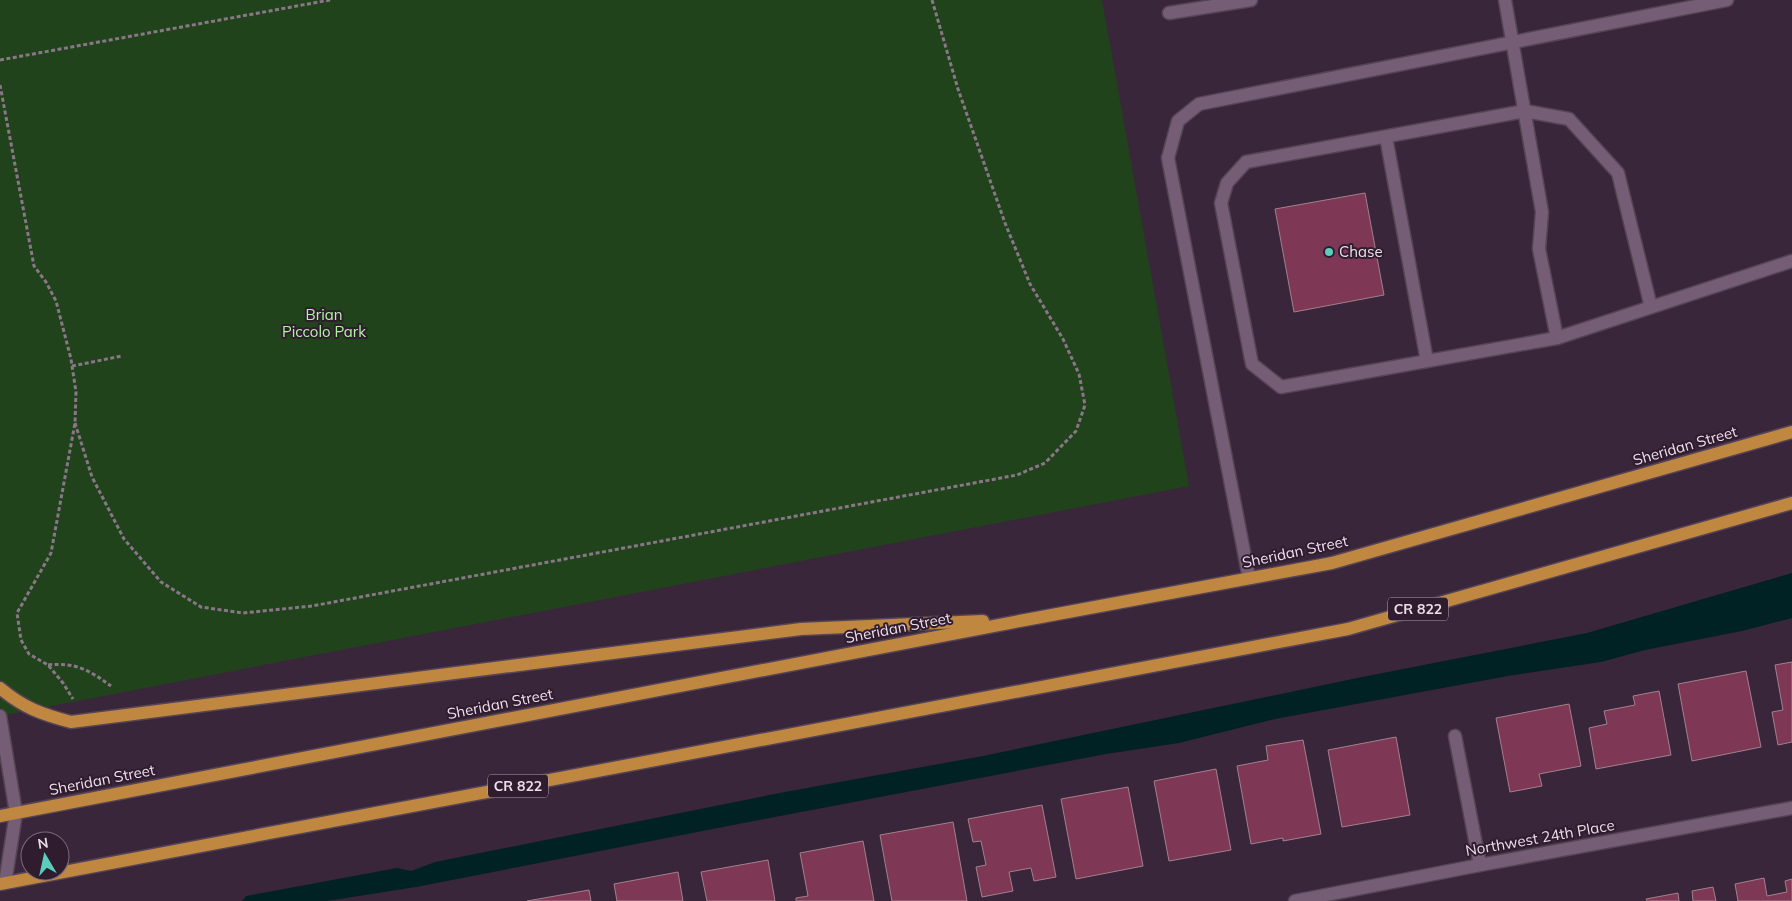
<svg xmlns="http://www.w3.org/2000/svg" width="1792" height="901" font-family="Mulish,sans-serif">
<rect width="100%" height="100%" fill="#3a263a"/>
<path fill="#21431b" d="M 0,0 L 1102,0 L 1189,486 L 0,716 Z"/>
<path fill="#002225" d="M 1792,573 L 1792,618 L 1742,631 L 1645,650 L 1601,662 L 1508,676 L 1275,719 L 1179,743 L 1106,754 L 759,820 L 416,887 L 327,901 L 242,901 L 246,896 L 397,868 L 411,871 L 435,862 L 790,791 L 983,756 L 1357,678 L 1587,633 Z"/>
<g fill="#7e3856" stroke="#a2808c">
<path d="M 1365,193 L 1384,295 L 1294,312 L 1275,209 Z"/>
<path d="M 1792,662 L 1792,742 L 1778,745 L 1772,712 L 1783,710 L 1775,665 Z"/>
<path d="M 1746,671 L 1761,747 L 1692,761 L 1678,684 Z"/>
<path d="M 1659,691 L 1671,755 L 1596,769 L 1589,728 L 1607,724 L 1604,711 L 1635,705 L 1633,696 Z"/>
<path d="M 1569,704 L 1581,766 L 1539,774 L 1542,786 L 1510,792 L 1496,718 Z"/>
<path d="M 1396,737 L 1410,815 L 1342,827 L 1328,750 Z"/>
<path d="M 1303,740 L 1321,834 L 1283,841 L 1283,838 L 1251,844 L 1237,766 L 1268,760 L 1266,746 Z"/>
<path d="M 1216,769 L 1231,850 L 1169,861 L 1154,781 Z"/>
<path d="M 1128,787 L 1143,866 L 1076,879 L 1061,799 Z"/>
<path d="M 1042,805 L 1056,877 L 1034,881 L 1031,868 L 1009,872 L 1013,891 L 982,897 L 976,867 L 986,865 L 981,841 L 973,842 L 968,819 Z"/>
<path d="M 953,822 L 967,901 L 892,901 L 880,835 Z"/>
<path d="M 863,841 L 874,901 L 796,901 L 796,898 L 808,896 L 800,853 Z"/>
<path d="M 768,860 L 775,901 L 707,901 L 701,872 Z"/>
<path d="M 678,872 L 683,901 L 617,901 L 614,884 Z"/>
<path d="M 1764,878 L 1767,896 L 1787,892 L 1785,881 L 1792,879 L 1792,901 L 1738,901 L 1735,884 Z"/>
<path d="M 1713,887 L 1716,901 L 1693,901 L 1692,891 Z"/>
<path d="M 589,890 L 591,901 L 527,901 Z"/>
<path d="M 1678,893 L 1679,901 L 1647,901 L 1646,899 Z"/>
</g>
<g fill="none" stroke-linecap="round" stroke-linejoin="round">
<g stroke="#554456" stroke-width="15">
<g id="lane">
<path d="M 1505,0 L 1542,212 L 1539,249 L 1557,338"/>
<path d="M 1169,13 L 1251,0"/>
<path d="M 1386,137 L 1427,361"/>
<path d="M 1651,307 L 1618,173 L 1569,119 L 1525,111 L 1246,162 L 1227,183 L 1221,203 L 1252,364 L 1281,387 L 1557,338 L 1792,261"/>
<path d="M 1249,578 L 1168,158 L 1178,121 L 1199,104 L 1727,0"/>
<path d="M 0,716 L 16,813 L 5,883"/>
</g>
</g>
<g stroke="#554456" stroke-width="15">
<g id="street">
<path d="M 1455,736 L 1480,865"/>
<path d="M 1295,901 L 1480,865 L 1792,808"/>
</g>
</g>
<g stroke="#554456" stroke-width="15">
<g id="primary">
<path d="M 0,688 C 24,708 41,714 71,722 L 801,629 L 983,621"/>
<path d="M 0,816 L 1025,620 L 1332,563 L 1792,432"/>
<path d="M 0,884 L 1348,629 L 1792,503"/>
</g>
</g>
<g stroke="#897788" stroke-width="3" stroke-dasharray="4 2.5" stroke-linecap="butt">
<path d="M 0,60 L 330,0"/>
<path d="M 0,85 L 34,266 L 46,282 L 56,301 L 71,359 L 76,392 L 75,423 L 51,553 L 17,613 L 21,640 L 29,654 L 48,665 L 63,683 L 73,699"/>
<path d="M 72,366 L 122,356"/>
<path d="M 75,423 L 92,477 L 124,539 L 161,582 L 201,607 L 243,613 L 312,606 L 1017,475 L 1045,463 L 1076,431 L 1085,405 L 1079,374 L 1063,339 L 1030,284 L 1005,223 L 958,89 L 932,0"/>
<path d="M 48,665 C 75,662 89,670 111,686"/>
</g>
<use href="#lane" stroke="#755e75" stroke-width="12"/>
<use href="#street" stroke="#755e75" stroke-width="12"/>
<use href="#primary" stroke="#c08740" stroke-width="12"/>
</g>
<circle fill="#5bcebb" stroke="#2f1c2f" stroke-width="2" cx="1329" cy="252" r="5"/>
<g text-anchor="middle" stroke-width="4" stroke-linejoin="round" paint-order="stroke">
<g fill="#2f1c2f" stroke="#b3a4b3" stroke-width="1">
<rect x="1388" y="597.5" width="60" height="23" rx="4"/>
<rect x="488" y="774.5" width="60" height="23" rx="4"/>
</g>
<g font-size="14" font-weight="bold" fill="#ecdeeb">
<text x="1418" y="614">CR 822</text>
<text x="518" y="791">CR 822</text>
</g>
<g font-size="15" fill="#ecdeeb" stroke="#2f1c2f" text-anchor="start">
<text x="1339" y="257">Chase</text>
</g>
<g font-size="15" fill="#aff6a1" stroke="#2f1c2f">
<text x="324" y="320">Brian<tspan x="324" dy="17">Piccolo Park</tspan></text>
</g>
<g font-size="15" fill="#ecdeeb" stroke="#2f1c2f">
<text transform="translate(1685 446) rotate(-16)" y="5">Sheridan Street</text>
<text transform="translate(1295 552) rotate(-12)" y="5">Sheridan Street</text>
<text transform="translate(898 628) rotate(-11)" y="5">Sheridan Street</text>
<text transform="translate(500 704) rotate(-11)" y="5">Sheridan Street</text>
<text transform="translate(102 780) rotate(-11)" y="5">Sheridan Street</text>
<text transform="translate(1540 838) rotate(-10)" y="5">Northwest 24th Place</text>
</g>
</g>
<g transform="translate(45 856) rotate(351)"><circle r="24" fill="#2f1c2f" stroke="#7b6a7a"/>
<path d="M0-4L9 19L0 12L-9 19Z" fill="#5bcebb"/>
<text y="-8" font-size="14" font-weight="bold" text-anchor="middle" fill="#ecdeeb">N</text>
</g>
</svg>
